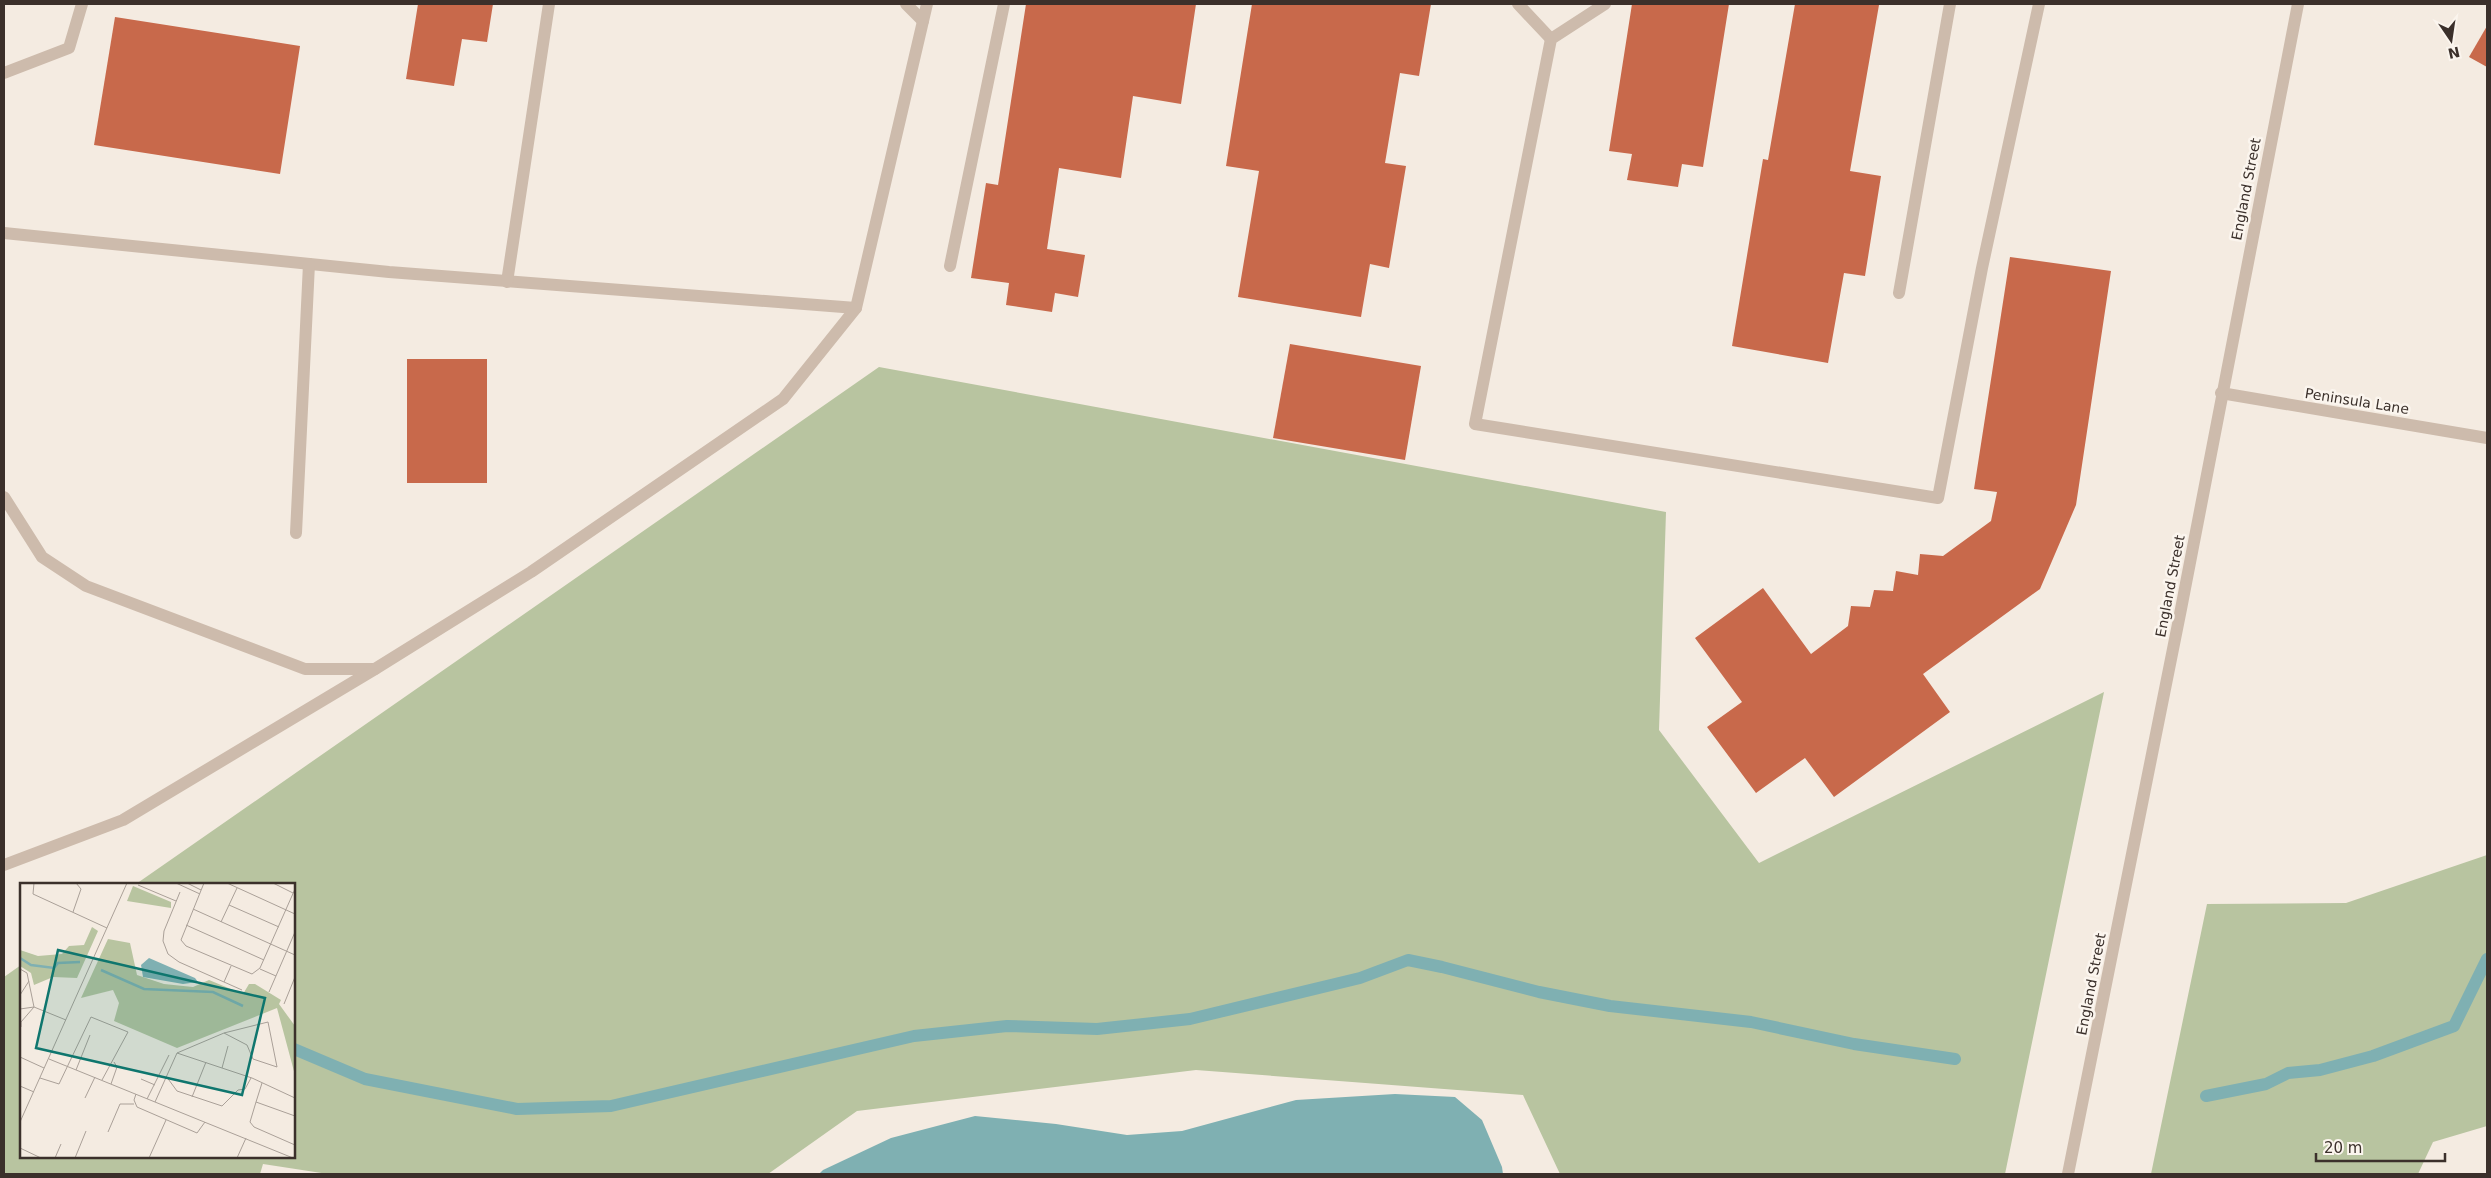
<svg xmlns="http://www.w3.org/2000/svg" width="2491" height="1178" font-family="'DejaVu Sans',sans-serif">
<rect width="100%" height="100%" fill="#f4ebe1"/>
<g fill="#b8c4a0">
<path d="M 879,367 L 1666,512 L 1659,730 L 1759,863 L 2104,692 L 2005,1174 L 1560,1174 L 1523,1095 L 1196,1070 L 857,1111 L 768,1174 L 328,1174 L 263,1164 L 260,1174 L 4,1174 L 4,977 L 21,965 L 21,1157 L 294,1157 L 294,884 L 136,884 Z"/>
<path d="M 2487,855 L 2487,1126 L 2433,1142 L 2418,1174 L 2151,1174 L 2207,904 L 2346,903 Z"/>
</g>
<path fill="#7fb0b2" d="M 1395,1094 L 1455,1097 L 1482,1120 L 1502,1167 L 1503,1174 L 819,1174 L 823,1170 L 891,1138 L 975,1116 L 1056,1124 L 1127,1135 L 1182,1131 L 1296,1100 Z"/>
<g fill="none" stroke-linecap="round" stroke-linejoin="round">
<g stroke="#7fb0b2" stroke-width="12">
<path d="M 294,1049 L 365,1079 L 517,1109 L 611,1106 L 914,1036 L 1007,1026 L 1097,1029 L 1190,1019 L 1360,978 L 1408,960 L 1442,967 L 1539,992 L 1610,1006 L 1751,1022 L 1854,1044 L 1955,1059"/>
<path d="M 2206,1096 L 2266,1084 L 2288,1073 L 2320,1070 L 2373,1056 L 2454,1026 L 2487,959"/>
</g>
</g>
<g fill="#c8694b">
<path d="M 418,4 L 493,4 L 487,42 L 462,39 L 454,86 L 406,79 Z"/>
<path d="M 1026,4 L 1196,4 L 1181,104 L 1133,96 L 1121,178 L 1059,168 L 1047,249 L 1085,255 L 1078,297 L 1055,293 L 1052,312 L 1006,305 L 1009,283 L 971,278 L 986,183 L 998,185 Z"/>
<path d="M 1252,4 L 1431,4 L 1419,76 L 1400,73 L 1385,163 L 1406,166 L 1389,268 L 1370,264 L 1361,317 L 1238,297 L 1259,171 L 1226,166 Z"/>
<path d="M 1632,4 L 1729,4 L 1703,167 L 1682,164 L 1678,187 L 1627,180 L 1632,154 L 1609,151 Z"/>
<path d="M 1795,4 L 1879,5 L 1850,171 L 1881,176 L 1865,276 L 1844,273 L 1828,363 L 1732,346 L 1763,159 L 1768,160 Z"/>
<path d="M 115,17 L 300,46 L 280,174 L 94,145 Z"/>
<path d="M 2487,26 L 2487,67 L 2469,57 Z"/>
<path d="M 2010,257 L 2111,271 L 2076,505 L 2040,589 L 1923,674 L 1950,712 L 1834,797 L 1805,758 L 1756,793 L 1707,727 L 1742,702 L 1695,638 L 1763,588 L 1811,654 L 1848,626 L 1851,606 L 1870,607 L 1874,590 L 1893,591 L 1896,571 L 1918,575 L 1920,554 L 1943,556 L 1991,521 L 1997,492 L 1974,489 Z"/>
<path d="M 1290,344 L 1421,366 L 1405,460 L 1273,438 Z"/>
<rect x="407" y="359" width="80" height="124"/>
</g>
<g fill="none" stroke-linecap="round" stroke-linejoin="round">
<g stroke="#cdbbac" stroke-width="12">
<path d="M 906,4 L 923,21"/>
<path d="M 1518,4 L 1551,39"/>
<path d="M 1605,4 L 1551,39 L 1475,424 L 1938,498 L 1982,268 L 2039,4"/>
<path d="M 4,73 L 69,48 L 82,4"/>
<path d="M 4,233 L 389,272 L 856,308"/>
<path d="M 950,266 L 1004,4"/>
<path d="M 507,282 L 549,4"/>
<path d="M 1899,293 L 1950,4"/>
<path d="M 4,497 L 42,557 L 86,586 L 305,669 L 375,669"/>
<path d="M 296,533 L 309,264"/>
<path d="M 4,865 L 123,820 L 375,669 L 531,572 L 783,399 L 856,308 L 927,4"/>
</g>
<path stroke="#cdbbac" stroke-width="12" d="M 2221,393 L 2487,438"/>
<path stroke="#cdbbac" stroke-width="12" d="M 2068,1174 L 2181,609 L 2298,4"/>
</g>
<g text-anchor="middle" stroke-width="5" stroke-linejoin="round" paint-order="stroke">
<g font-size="14" fill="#3b302b" stroke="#fbf5ee">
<text transform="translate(2246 189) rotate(-79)" y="5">England Street</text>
<text transform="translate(2357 401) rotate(9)" y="5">Peninsula Lane</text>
<text transform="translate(2170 586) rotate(-79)" y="5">England Street</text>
<text transform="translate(2091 984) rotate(-79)" y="5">England Street</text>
</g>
</g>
<g transform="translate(20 883)">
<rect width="275" height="275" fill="#f4ebe1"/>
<path d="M 113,3 L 151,19 L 151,25 L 107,18 ZM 72,44 L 78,48 L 57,95 L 33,94 L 14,102 L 11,90 L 0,83 L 0,67 L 18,73 L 42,71 L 49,63 L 64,62 ZM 88,56 L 110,60 L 117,92 L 144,101 L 173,104 L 189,97 L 223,111 L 229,101 L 235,101 L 261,117 L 259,121 L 275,143 L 275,192 L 257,125 L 157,165 L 94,138 L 99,120 L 93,107 L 61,115 Z" fill="#b8c4a0"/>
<path d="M 129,75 L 175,95 L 178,99 L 163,101 L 123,94 L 121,82 Z" fill="#7fb0b2"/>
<path fill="none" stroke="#7fb0b2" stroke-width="2.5" d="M 0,75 L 11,82 L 34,85 L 38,80 L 60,79M 81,87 L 124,106 L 193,109 L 223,123"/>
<path fill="none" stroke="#aaa098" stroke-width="1" d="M 14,0 L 13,11 L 87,45M 156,0 L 180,11M 167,0 L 181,7M 184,0 L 161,57 L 166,63 L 232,91 L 240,85 L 275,6M 207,0 L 275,31M 253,0 L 273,10M 118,2 L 156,18M 160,9 L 144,48 L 143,58 L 148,71 L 159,79 L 222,107M 209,22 L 259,44M 173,26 L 275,72M 53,29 L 61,6 L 56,0M 201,39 L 217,5M 166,42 L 244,77M 0,86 L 7,90 L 14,124 L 1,139 L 1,144M 240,86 L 256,93M 204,99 L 211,83M 249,109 L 275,49M 0,112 L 9,98M 264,121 L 275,94M 0,126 L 14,124 L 46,137M 157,170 L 232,195 L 275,215M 0,174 L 24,185M 29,176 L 273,275M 202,185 L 208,163M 56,187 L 70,152M 146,193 L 157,208 L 202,223 L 218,207 L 225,206 L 231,195M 20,195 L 39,201 L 71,134 L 108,149 L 82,197M 121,196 L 135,202M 91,201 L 97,184 L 94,179M 0,203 L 14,209M 116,211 L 114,217 L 117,224 L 177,250 L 185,239M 172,214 L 186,179M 65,215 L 75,194M 127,216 L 149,172M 135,219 L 157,170 L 204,150 L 227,162 L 233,176 L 257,184 L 248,139 L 204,150M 236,219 L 242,200M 275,233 L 236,219 L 230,239 L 234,244 L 275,262M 0,239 L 107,0M 88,249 L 100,221 L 114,221M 0,265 L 21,275M 35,275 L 41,261M 55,275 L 66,248M 129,275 L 146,237M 217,275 L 226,255"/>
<path fill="#0f766e" fill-opacity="0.15" stroke="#0f766e" stroke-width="2.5" d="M 38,67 L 245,115 L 222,212 L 16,165 Z"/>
<rect width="275" height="275" fill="none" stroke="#3b302b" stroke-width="2.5"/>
</g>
<rect width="2491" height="1178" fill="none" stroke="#3b302b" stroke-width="10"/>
<g transform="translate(2451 40) rotate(167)" stroke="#fbf5ee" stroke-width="4" paint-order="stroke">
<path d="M0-4L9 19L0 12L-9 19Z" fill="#3b302b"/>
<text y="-8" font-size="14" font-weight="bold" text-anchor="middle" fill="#3b302b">N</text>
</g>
<path d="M2316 1153v8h129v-8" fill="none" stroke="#3b302b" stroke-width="2.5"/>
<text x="2324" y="1153" font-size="15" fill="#3b302b" stroke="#fbf5ee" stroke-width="4" paint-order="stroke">20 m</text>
</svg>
